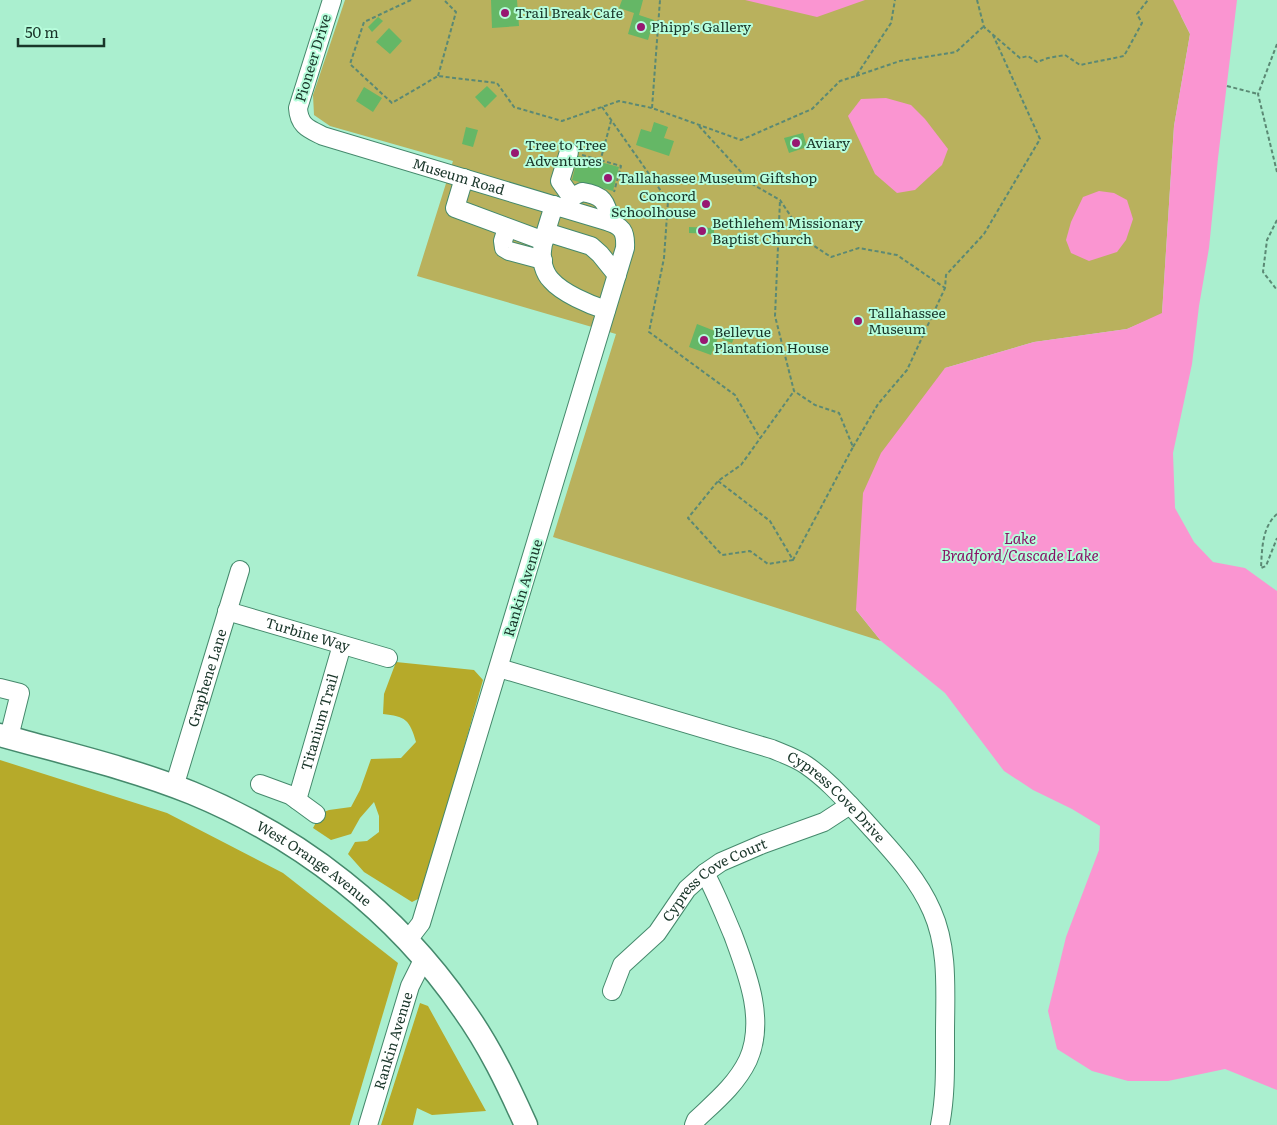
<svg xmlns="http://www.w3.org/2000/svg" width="1277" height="1125" font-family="Literata,serif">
<rect width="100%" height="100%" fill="#aaefcf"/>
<path fill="#b9b15d" d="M 345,0 L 1195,0 L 1181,16 L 1190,34 L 1174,126 L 1162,314 L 1127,329 L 1034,342 L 945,368 L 856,610 L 881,641 L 553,537 L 616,334 L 417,276 L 453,161 L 330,126 L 314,115 L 313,95 Z"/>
<g fill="#b6aa2a">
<path d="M 396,662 L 474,670 L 483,680 L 422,897 L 412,902 L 364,872 L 348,854 L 355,842 L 367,841 L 379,832 L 379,816 L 374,802 L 360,818 L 351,834 L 331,840 L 313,828 L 321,813 L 329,810 L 351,807 L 360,790 L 371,759 L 401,758 L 416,742 C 410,720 405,716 383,714 L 384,694 Z"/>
<path d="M 0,760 L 167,813 L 283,873 L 398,963 L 350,1125 L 0,1125 Z"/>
<path d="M 420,1003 L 428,1006 L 486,1111 L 432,1115 L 417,1108 L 413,1125 L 381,1125 Z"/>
</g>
<g fill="#fa95d1">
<path d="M 745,0 L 865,0 L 817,17 Z"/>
<path d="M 1173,0 L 1237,0 L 1218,158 L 1209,248 L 1199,306 L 1192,364 L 1173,453 L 1175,508 L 1194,542 L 1213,562 L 1245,568 L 1277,591 L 1277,1090 L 1225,1069 L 1168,1081 L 1128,1081 L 1092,1071 L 1057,1049 L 1048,1011 L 1066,937 L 1099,850 L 1100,826 L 1072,809 L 1033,790 L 1004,771 L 945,693 L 881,641 L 856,610 L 863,493 L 881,453 L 945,368 L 1034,342 L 1127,329 L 1162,313 L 1174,126 L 1190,34 Z"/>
<path d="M 886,98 L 911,105 L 925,119 L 948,149 L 942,165 L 915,190 L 897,193 L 875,174 L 848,116 L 861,99 Z"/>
<path d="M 1099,191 L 1114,193 L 1127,200 L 1133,219 L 1126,240 L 1117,252 L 1089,261 L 1071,253 L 1066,240 L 1071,222 L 1083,197 Z"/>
</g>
<g fill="#65b766">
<path d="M 491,0 L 517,0 L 519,26 L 492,28 Z"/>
<path d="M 622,0 L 643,0 L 639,15 L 654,20 L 648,40 L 628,34 L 634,13 L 619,8 Z"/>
<path d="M 378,17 L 383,21 L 372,32 L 368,27 Z"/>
<path d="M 389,28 L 402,41 L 390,54 L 376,42 Z"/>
<path d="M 487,86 L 497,96 L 485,108 L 475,97 Z"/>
<path d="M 364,87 L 382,98 L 373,112 L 356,101 Z"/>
<path d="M 654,122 L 668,127 L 664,138 L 674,141 L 669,156 L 636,145 L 641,129 L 651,132 Z"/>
<path d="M 466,127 L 478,130 L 473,147 L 462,144 Z"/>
<path d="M 803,133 L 807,147 L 789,153 L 784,138 Z"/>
<path d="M 578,156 L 619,167 L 613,191 L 572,180 Z"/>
<path d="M 701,200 L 711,201 L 711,208 L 701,207 Z"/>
<path d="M 689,227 L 714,228 L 714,234 L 689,233 Z"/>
<path d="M 697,324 L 720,333 L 711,355 L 689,347 Z"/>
<path d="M 726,329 L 736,333 L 732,343 L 722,339 Z"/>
</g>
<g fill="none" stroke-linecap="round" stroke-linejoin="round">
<g stroke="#45896c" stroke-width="20">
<g id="minor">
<path id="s1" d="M 332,0 L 298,108 C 299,126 309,129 323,136 L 606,221 C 622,226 626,231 625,248 L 421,923 L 408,940"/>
<path d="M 569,152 L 560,181 L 572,198"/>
<path d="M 464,178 L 455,208 L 544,241"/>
<path d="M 554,205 C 550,220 543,236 542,251 C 541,260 544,273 551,280 C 562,293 590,305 606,310"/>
<path d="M 564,208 L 574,196 L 582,192 C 603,195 607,202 610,222"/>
<path d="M 507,228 L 503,241 L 504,248 L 509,251 L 543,260"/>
<path d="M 546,232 L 591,246 L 600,254 L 617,275"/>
<path id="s2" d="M 227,611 L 388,658"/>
<path id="s3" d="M 499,668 L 772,749 C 784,754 796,758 806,765 C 828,780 846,801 864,820 C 889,848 917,876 932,911 C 949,949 945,993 945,1034 C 945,1064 946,1095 940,1125"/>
<path d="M 0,688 L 20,693 L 9,737"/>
<path d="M 260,784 L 290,795 L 316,814"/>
<path id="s4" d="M 174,787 L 240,570"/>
<path id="s5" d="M 297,800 L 342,645"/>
<path id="s6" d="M 612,991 L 622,965 L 657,933 L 687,889 L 705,873 L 721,862 L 763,844 L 824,822 L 850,805"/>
<path id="s7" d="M 368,1125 L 410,986 L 424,958"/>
<path d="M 694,1125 L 696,1120 C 715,1102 736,1085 748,1060 C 766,1020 747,973 733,935 C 724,914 716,893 705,873"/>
</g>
</g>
<g stroke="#45896c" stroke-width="25">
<g id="major">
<path id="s8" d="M 0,735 C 64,753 130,768 192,793 C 301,838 396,912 463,1009 C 489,1045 508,1085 526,1125"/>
</g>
</g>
<g stroke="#5b8974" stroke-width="2" stroke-dasharray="4 2.5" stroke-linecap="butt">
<path d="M 411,0 L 364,22 L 350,64 L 392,103 L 438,76 L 497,83 L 514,107 L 562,121 L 619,101 L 652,108 L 741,140 L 812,109 L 840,81 L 856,76 L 891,23 L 895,0"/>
<path d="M 977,0 L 984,27 L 1020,58 L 1028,56 L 1037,62 L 1048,58 L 1065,55 L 1080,65 L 1124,56 L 1142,23 L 1137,14 L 1148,0"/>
<path d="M 1277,44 L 1258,94 L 1277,172"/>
<path d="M 438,76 L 456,12 L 444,0"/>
<path d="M 856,76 L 900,61 L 956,52 L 983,27"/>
<path d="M 1227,86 L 1258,94"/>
<path d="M 602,107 L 668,201 L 664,258 L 649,332 L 735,395 L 760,438"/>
<path d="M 652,108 L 660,0"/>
<path d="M 699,126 L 752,184 L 780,200 L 808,242 L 831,257 L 859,248 L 897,255 L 945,288"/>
<path d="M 582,155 L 621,166 L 614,192"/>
<path d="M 600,162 L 611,121"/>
<path d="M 1277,220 L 1267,240 L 1263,272 L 1277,290"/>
<path d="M 853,447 L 878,404 L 907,370 L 945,288 L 946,275 L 984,234 L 1040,139 L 993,35"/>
<path d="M 718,481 L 770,521 L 793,560 L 853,447 L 839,413 L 815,405 L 794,391 L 775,316 L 780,200"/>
<path d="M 1277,514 C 1262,527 1262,549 1261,568 L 1266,566 L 1277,538"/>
<path d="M 793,560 L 768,564 L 750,551 L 722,555 L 688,518 L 718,481 L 741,465 L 794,391"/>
</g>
<use href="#minor" stroke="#fff" stroke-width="18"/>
<use href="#major" stroke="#fff" stroke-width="22"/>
</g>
<g fill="#971871" stroke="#b7fddc" stroke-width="2">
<circle cx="505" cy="13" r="5"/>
<circle cx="641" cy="27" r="5"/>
<circle cx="796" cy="143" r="5"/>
<circle cx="515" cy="153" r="5"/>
<circle cx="608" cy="178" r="5"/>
<circle cx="706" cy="204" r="5"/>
<circle cx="702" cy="231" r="5"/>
<circle cx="858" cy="321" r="5"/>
<circle cx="704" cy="340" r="5"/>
</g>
<g text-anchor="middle" stroke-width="4" stroke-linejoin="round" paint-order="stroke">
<g font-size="14" fill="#193529" stroke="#b7fddc" text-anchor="start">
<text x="515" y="18">Trail Break Cafe</text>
<text x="651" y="32">Phipp's Gallery</text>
<text x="806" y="148">Aviary</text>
<text x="525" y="150">Tree to Tree<tspan x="525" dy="16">Adventures</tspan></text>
<text x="618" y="183">Tallahassee Museum Giftshop</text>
<text x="696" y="201" text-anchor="end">Concord<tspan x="696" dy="16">Schoolhouse</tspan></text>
<text x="712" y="228">Bethlehem Missionary<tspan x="712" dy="16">Baptist Church</tspan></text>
<text x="868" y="318">Tallahassee<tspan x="868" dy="16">Museum</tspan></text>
<text x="714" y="337">Bellevue<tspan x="714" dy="16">Plantation House</tspan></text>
</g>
<g font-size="14" fill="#193529" stroke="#b7fddc">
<text transform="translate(313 58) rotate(-73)" y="5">Pioneer Drive</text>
<text dy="5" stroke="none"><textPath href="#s1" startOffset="295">Museum Road</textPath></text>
<text transform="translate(523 588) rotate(-73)" y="5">Rankin Avenue</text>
<text dy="5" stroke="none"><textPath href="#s2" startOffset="84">Turbine Way</textPath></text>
<text dy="5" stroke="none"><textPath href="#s4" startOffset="114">Graphene Lane</textPath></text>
<text dy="5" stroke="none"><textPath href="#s5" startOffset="81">Titanium Trail</textPath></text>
<text dy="5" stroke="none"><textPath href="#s3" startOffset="366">Cypress Cove Drive</textPath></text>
<text dy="5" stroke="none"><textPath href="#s8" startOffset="342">West Orange Avenue</textPath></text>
<text dy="5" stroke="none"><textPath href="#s6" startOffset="156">Cypress Cove Court</textPath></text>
<text dy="5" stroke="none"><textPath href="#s7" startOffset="88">Rankin Avenue</textPath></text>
</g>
<g font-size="15" font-style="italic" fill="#891166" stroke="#b7fddc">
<text x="1020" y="544">Lake<tspan x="1020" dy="17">Bradford/Cascade Lake</tspan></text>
</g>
</g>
<path d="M18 38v8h86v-8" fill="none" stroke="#193529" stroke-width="2.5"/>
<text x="25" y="38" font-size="15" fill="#193529" stroke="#b7fddc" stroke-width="4" paint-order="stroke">50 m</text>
</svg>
